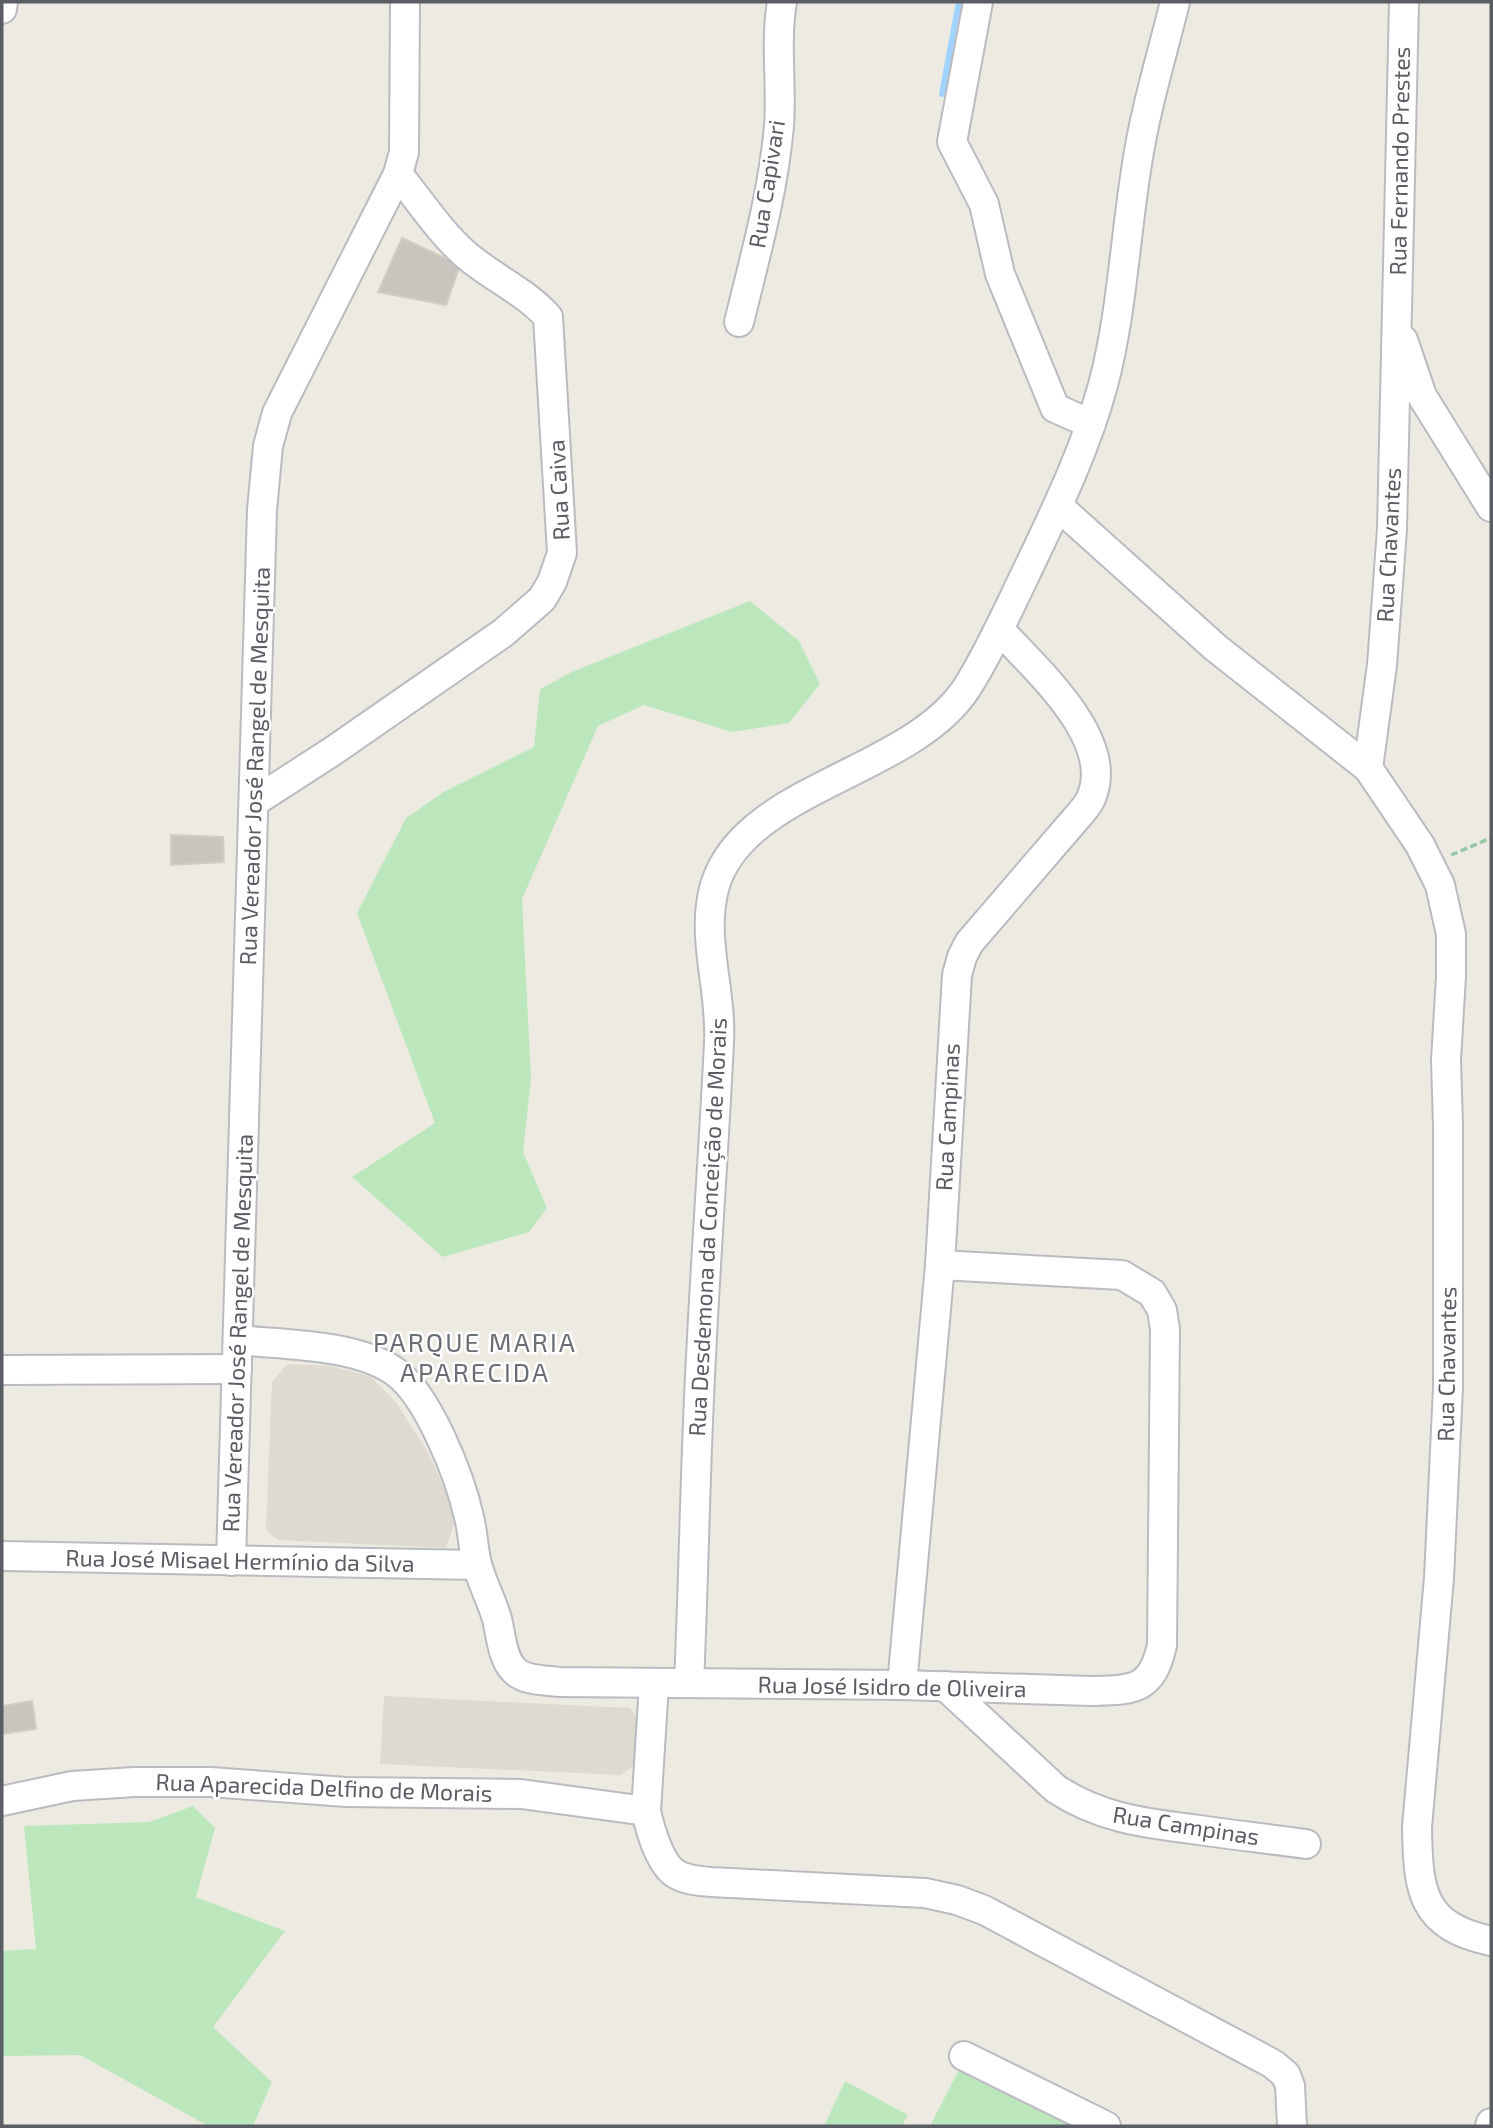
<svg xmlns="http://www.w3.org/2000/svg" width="1493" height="2128" font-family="'Exo 2',sans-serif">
<rect width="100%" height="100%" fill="#edebe1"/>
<g fill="#dedad0">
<path d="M 287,1364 L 331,1366 L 371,1377 L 396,1402 L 427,1451 L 449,1499 L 454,1524 L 446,1548 L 278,1540 L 266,1530 L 272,1382 Z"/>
<path d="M 384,1696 L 630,1708 L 639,1721 L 633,1766 L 621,1775 L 380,1764 Z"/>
</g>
<g fill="#bce7bd">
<path d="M 750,601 L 799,641 L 820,684 L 789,723 L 732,732 L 644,705 L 598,726 L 522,899 L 531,1078 L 523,1152 L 547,1208 L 529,1232 L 443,1257 L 352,1177 L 435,1123 L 357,913 L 406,818 L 445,791 L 534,747 L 540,689 L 574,671 Z"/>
<path d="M 193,1806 L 215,1828 L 196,1897 L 285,1931 L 213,2027 L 272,2082 L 253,2126 L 208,2126 L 80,2055 L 2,2056 L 2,1951 L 36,1949 L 24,1826 L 149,1822 Z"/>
<path d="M 964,2060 L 1092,2126 L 930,2126 Z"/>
<path d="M 845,2081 L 908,2115 L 902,2126 L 824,2126 Z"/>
</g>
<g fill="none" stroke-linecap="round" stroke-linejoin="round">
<path stroke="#a0d3ff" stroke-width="6" d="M 942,94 L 959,2"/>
</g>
<g fill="#c8c5be" stroke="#d2cdbf" stroke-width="2">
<path d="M 402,238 L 460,265 L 446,305 L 378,292 Z"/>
<path d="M 171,835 L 223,837 L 224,862 L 171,865 Z"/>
<path d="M 32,1701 L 36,1729 L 2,1734 L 2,1706 Z"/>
</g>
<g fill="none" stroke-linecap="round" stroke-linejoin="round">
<g stroke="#b9bbc1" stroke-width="32">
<g id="minor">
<path d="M 978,2 L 952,142 L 984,204 L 1000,274 L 1055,408 L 1091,424"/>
<path d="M 1404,2 L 1392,529 L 1382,665 L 1368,768 L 1420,845 L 1440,885 L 1451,934 L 1451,976 L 1446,1060 L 1448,1126 L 1448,1387 L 1439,1578 L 1417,1827 C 1418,1891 1421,1926 1491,1941"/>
<path d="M 2,9 L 3,2"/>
<path d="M 739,322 C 755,257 773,193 779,126 C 782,84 775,43 782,2"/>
<path d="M 1403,340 L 1422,396 L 1491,507"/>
<path d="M 1058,506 L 1216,648 L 1368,768"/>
<path d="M 254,802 L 333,751 L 503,633 L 542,599 L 552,582 L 562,553 L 548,317 C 525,291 491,277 465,254 C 440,232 419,200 398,174"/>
<path d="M 238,1340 C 286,1345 354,1344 394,1371 C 428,1394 460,1477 469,1517 C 473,1532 473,1549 477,1564 C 482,1583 492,1601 497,1619 C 501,1635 502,1658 514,1670 C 524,1681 545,1680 559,1682 L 902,1685 L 1091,1691 C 1133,1690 1152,1691 1162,1645 L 1165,1329 L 1162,1310 L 1152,1293 L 1122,1275 L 940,1265"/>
<path d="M 2,1370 L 237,1369"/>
<path d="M 2,1556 L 477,1565"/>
<path d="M 231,1561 L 262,510 L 268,446 L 277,413 L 398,174 L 404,152 L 405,2"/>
<path d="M 689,1682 C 694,1574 695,1465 701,1357 C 706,1252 714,1147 719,1042 C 722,989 700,937 715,885 C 745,787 909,774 966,689 C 989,653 1007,612 1026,573 C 1055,512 1085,451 1103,385 C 1122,314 1125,237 1137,164 C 1145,110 1162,55 1175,2"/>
<path d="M 654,1684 L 646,1811 C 650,1829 659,1860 673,1872 C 683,1880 699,1881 711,1882 L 925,1893 L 957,1900 L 984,1910 L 1273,2064 L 1286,2075 L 1290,2086 L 1292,2126"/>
<path d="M 902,1685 L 940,1265 L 957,975 L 962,957 L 969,943 L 1079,815 C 1083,810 1089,804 1091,798 C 1117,739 1034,668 999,629"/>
<path d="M 945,1686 L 1056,1789 C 1102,1819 1146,1823 1199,1830 C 1234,1835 1270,1839 1306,1844"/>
<path d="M 2,1801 L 72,1786 L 135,1782 L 210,1782 L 346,1792 L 521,1794 L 646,1811"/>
<path d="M 964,2056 L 1106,2126"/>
<path d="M 1490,2126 L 1491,2123"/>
</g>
</g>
<path stroke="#95c8a4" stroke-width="3.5" stroke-dasharray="7 3.5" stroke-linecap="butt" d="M 1451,855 L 1491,838"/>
<use href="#minor" stroke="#fff" stroke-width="28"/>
</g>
<g text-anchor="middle" stroke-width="5" stroke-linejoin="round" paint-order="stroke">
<g font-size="23" fill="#5a5d63" stroke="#fff">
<text transform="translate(1400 161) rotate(-89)" y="8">Rua Fernando Prestes</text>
<text transform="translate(767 184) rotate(-81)" y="8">Rua Capivari</text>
<text transform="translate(559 490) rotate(-93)" y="8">Rua Caiva</text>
<text transform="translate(1389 545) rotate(-87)" y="8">Rua Chavantes</text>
<text transform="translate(255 766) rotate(-88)" y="8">Rua Vereador José Rangel de Mesquita</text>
<text transform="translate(948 1117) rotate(-87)" y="8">Rua Campinas</text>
<text transform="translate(708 1227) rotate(-87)" y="8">Rua Desdemona da Conceição de Morais</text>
<text transform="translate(238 1333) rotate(-88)" y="8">Rua Vereador José Rangel de Mesquita</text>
<text transform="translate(1447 1364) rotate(-89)" y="8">Rua Chavantes</text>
<text transform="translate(240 1561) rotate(1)" y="8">Rua José Misael Hermínio da Silva</text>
<text transform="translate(892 1687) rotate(1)" y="8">Rua José Isidro de Oliveira</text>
<text transform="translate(324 1788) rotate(2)" y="8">Rua Aparecida Delfino de Morais</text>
<text transform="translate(1186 1826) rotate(9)" y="8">Rua Campinas</text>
</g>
<g font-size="26" letter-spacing="2" fill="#6b6f75" stroke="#fff">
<text x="475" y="1352">PARQUE MARIA<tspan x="475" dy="30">APARECIDA</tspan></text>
</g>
</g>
<rect width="1493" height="2128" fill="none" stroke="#5a5d63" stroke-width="7"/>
</svg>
